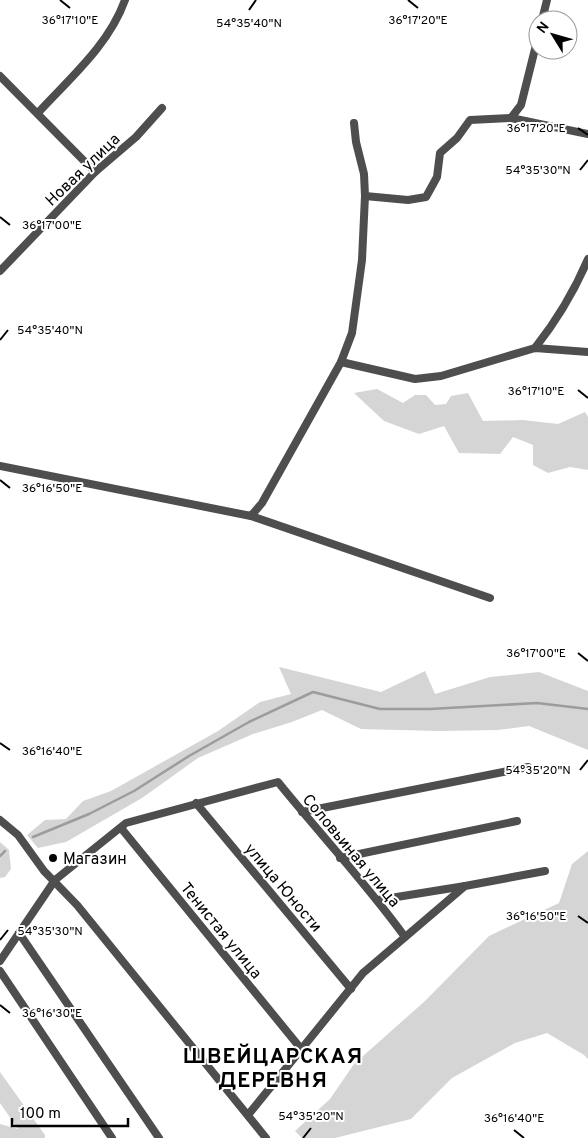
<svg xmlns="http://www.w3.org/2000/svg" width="588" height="1138" font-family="Overpass,sans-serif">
<rect width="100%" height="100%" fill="#fff"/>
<g fill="#d5d5d5">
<path d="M 377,389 L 403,403 L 415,395 L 426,395 L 435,405 L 446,404 L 451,396 L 468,393 L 483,421 L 523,420 L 558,424 L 585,412 L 588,417 L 588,470 L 570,467 L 548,473 L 533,465 L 533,445 L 513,437 L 500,454 L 459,453 L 444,426 L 419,434 L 384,421 L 354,393 Z"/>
<path d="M 279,667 L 381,692 L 425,671 L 435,694 L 490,677 L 539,672 L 588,691 L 588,750 L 529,726 L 497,730 L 439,731 L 361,729 L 322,710 L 292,722 L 253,734 L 198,758 L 142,798 L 66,842 L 38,848 L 27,835 L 45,820 L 66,819 L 83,801 L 111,791 L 218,731 L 260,702 L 291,694 Z"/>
<path d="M 0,842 L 9,850 L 11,869 L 5,877 L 0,878 Z"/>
<path d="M 588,851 L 588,1059 L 584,1055 L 547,1033 L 515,1043 L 452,1078 L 411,1119 L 335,1138 L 302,1138 L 295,1131 L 330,1099 L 354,1064 L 425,1001 L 489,936 L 559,903 L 572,864 Z"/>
<path d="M 0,1072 L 45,1135 L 45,1138 L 0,1138 L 0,1124 L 18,1129 L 0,1103 Z"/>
</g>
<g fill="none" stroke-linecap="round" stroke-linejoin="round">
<g stroke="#9c9c9c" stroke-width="2.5">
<path d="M 33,837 L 89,814 L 134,791 L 189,756 L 249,722 L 313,692 L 380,709 L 430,709 L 537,703 L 588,709"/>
<path d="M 0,856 L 5,851"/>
</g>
<g stroke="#4e4e4e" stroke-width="8">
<path d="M 542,20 L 547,0"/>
<path d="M 0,76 L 95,172"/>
<path d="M 38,113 C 70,78 109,45 125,0"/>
<path d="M 511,118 L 521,105 L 538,37"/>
<path d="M 365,196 L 408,200 L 426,197 L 437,177 L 440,153 L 457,138 L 470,120 L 511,118 L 588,134"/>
<path d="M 0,271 L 95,172 L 136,137 L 162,108"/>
<path d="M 535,348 C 557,320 574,292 588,259"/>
<path d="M 341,362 L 415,379 L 441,376 L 535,348 L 588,352"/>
<path d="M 0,466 L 251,516 L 262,503 L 341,362 L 352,333 L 362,260 L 365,196 L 364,174 L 356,142 L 354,123"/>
<path d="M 251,516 L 490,598"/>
<path d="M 196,803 L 351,989"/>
<path d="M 302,812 L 528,767"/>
<path d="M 0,820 L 18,835 L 44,871 L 77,905 L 266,1138"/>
<path d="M 121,828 L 302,1050"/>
<path d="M 340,858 L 517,821"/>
<path d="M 378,900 L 465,886"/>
<path d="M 19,933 L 159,1138"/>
<path d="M 0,961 L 55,880 L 126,823 L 278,782 C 320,834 366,883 405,937"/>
<path d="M 0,971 L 112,1138"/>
<path d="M 248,1115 L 363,973 L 465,886 L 545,871"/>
</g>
</g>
<path fill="none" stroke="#000" stroke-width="2" d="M 60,0 L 70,8M 408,0 L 418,8M 249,10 L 256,0M 578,128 L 588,135M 580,170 L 588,160M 0,217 L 10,225M 0,340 L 8,330M 578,390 L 588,398M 0,480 L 10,488M 578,653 L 588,661M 0,743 L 10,750M 580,770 L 588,760M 578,916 L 588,923M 0,940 L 8,930M 0,1005 L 10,1013M 514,1130 L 524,1138M 303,1138 L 311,1128"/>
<circle fill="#000" stroke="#fff" stroke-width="2" cx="53" cy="858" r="5"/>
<g text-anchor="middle" stroke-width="4" stroke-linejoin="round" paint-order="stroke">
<g font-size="16" fill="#000" stroke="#fff">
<text transform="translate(82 169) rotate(-44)" y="6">Новая улица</text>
<text transform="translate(352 850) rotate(50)" y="6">Соловьиная улица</text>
<text transform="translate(284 887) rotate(50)" y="6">улица Юности</text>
<text transform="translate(222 930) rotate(51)" y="6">Тенистая улица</text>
</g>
<g font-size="16" fill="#000" stroke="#fff" text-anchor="start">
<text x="63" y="864">Магазин</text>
</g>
<g font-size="21" font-weight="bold" letter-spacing="1" fill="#000" stroke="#fff">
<text x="273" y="1063">ШВЕЙЦАРСКАЯ<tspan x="273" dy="24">ДЕРЕВНЯ</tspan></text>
</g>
</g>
<g font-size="12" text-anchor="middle" fill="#000" stroke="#fff" stroke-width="4" stroke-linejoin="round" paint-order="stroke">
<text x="70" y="24">36°17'10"E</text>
<text x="418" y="24">36°17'20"E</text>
<text x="249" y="27">54°35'40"N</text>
<text x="536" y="132">36°17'20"E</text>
<text x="538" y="174">54°35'30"N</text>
<text x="52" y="229">36°17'00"E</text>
<text x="50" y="334">54°35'40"N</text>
<text x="536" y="395">36°17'10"E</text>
<text x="52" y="492">36°16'50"E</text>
<text x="536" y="657">36°17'00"E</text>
<text x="52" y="755">36°16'40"E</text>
<text x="538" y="774">54°35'20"N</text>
<text x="536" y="920">36°16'50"E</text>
<text x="50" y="935">54°35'30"N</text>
<text x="52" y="1017">36°16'30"E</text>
<text x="311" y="1120">54°35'20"N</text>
<text x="514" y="1122">36°16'40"E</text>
</g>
<g transform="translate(553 35) rotate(307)"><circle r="24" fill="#ffffff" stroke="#999999"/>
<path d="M0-4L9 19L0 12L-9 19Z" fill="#000000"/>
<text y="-8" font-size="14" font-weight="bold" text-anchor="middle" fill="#000000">N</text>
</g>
<path d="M12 1118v8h116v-8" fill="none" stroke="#000000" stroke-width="2.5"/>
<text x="20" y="1118" font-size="15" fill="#000000" stroke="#ffffff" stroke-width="4" paint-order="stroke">100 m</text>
</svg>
